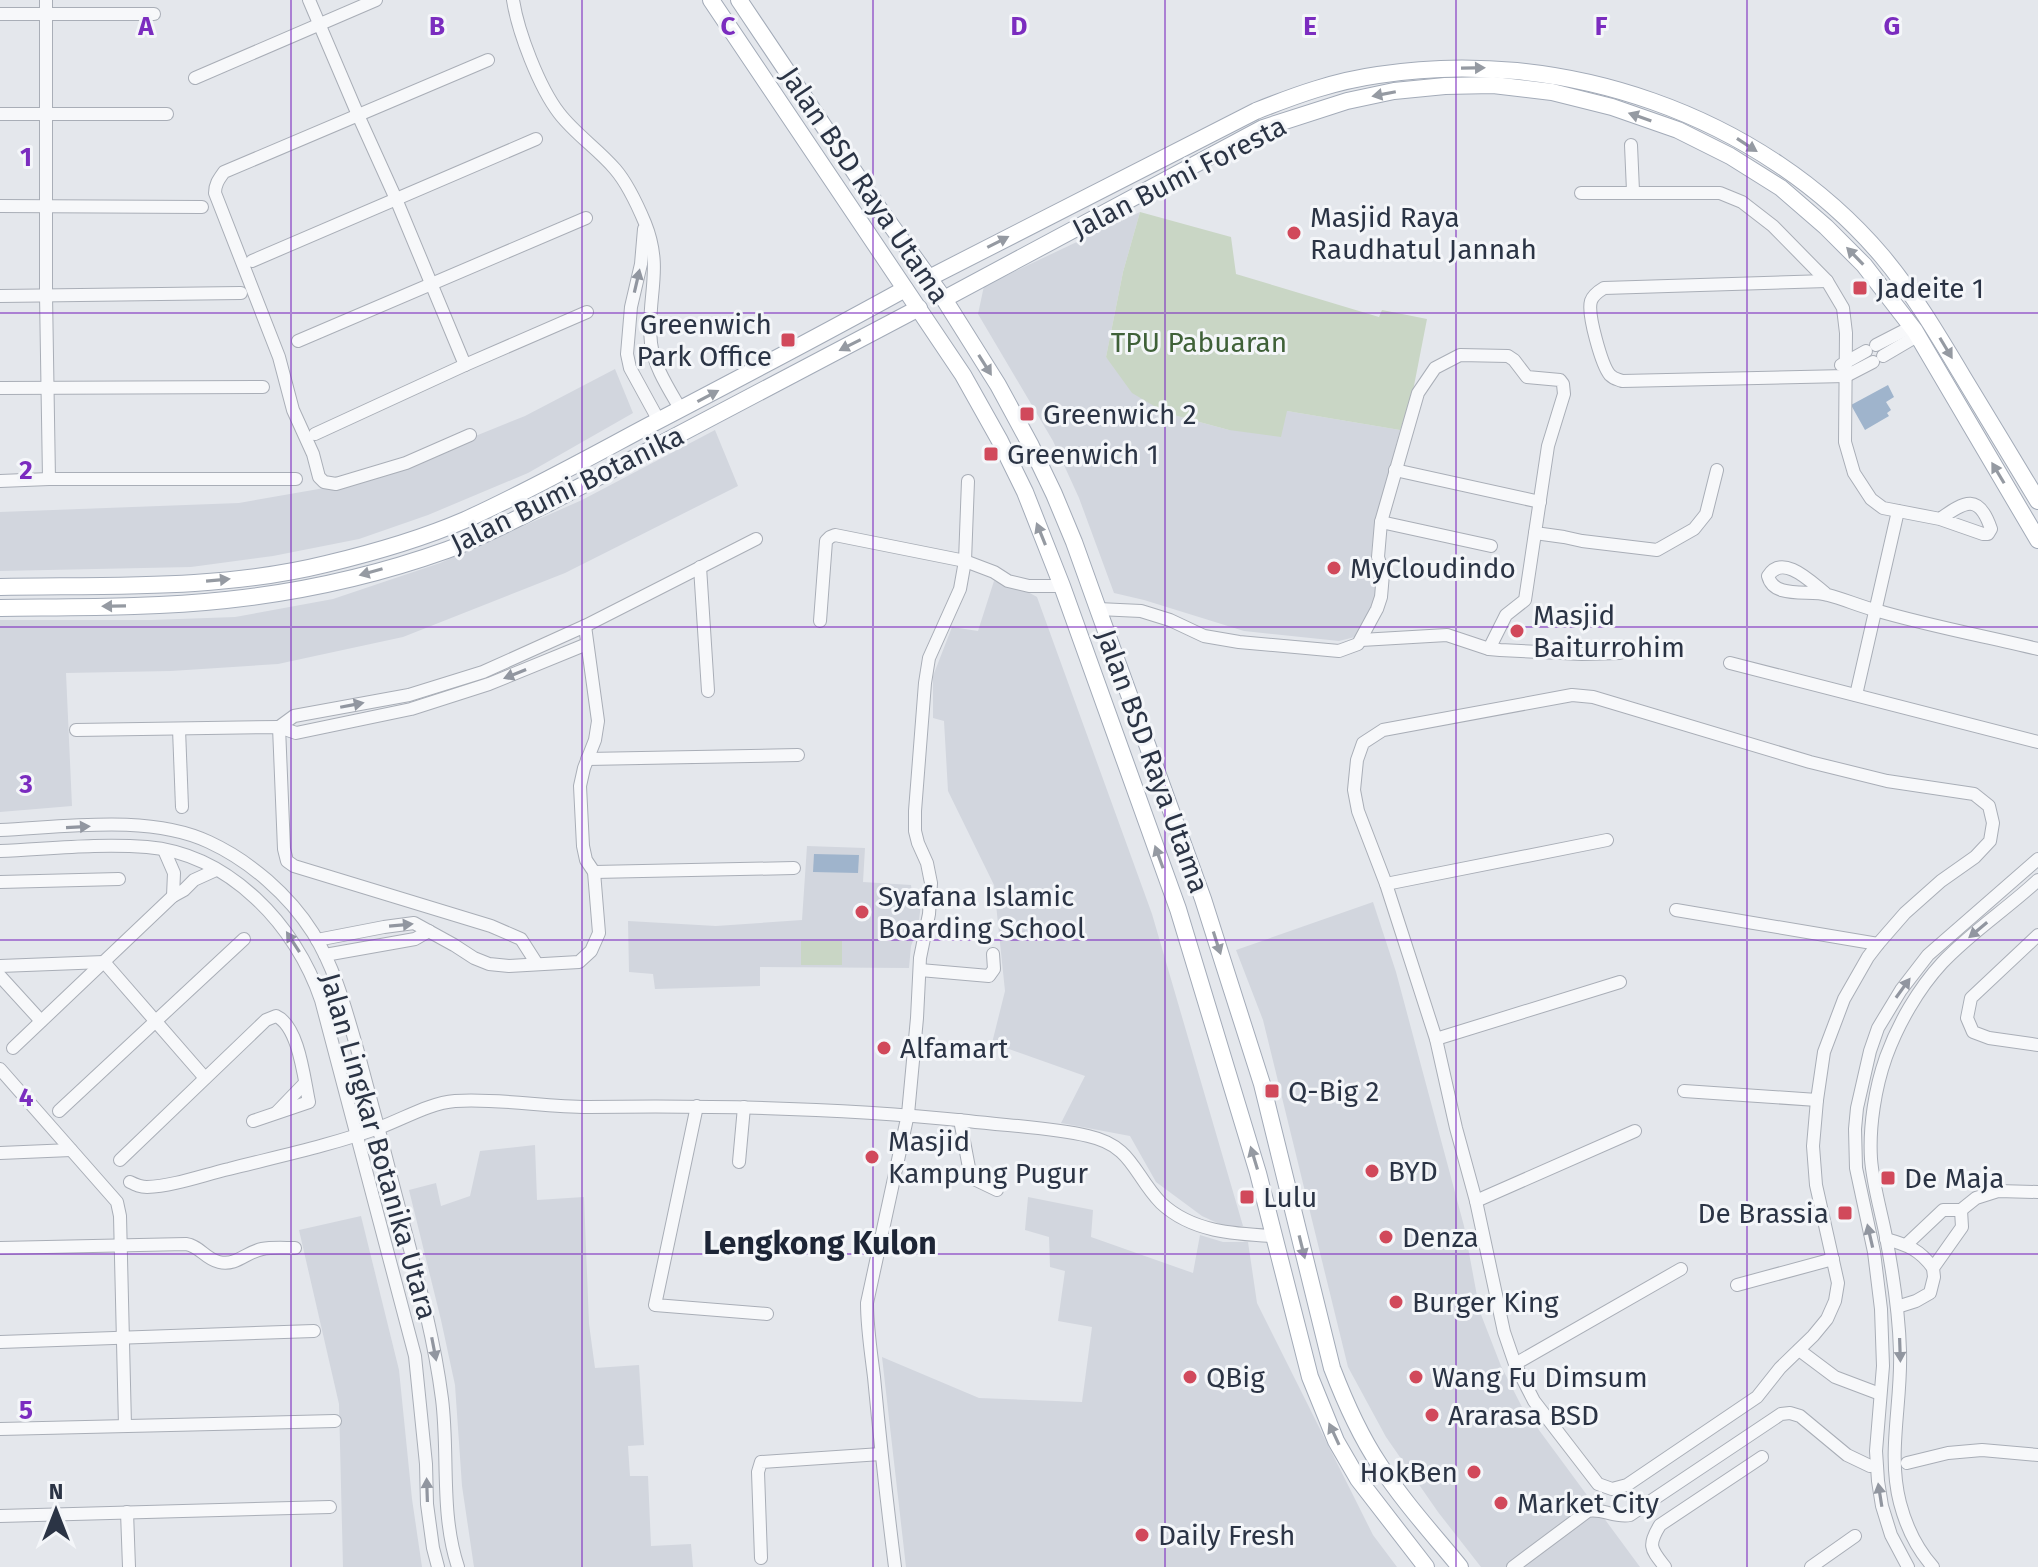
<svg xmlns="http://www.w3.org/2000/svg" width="2038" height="1567" font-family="'Fira Sans',sans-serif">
<rect width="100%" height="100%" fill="#e4e7ec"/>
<g fill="#d2d6de">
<path d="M 1140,212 L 1123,272 L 1106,357 L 1166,413 L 1229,430 L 1287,411 L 1400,430 L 1374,530 L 1371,555 L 1377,585 L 1374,603 L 1363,631 L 1355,637 L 1339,641 L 1244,631 L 1144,600 L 1114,593 L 1079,498 L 1053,441 L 978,314 L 984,286 Z"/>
<path d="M 615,369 L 633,413 L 528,473 L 428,515 L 359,539 L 273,556 L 191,567 L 0,571 L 0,512 L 239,503 L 336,486 L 421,458 L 525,416 Z"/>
<path d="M 715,430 L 738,486 L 565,573 L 403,637 L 278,664 L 171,671 L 66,673 L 72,806 L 0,812 L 0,620 L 151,620 L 235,617 L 333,599 L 440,563 L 582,500 Z"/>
<path d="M 994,581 L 1019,587 L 1037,597 L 1152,914 L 1243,1226 L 1226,1227 L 1202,1216 L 1156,1182 L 1130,1136 L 1061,1123 L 1085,1076 L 992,1043 L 1005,991 L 994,885 L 948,791 L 944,721 L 933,718 L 933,676 L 952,627 L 978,631 Z"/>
<path d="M 807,846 L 865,848 L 863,882 L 911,885 L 913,900 L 921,904 L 918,928 L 911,946 L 909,968 L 760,967 L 760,986 L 655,989 L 653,974 L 629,972 L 628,921 L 716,926 L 802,920 Z"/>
<path d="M 1373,902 L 1396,972 L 1464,1226 L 1480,1312 L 1501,1366 L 1522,1407 L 1640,1567 L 1481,1567 L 1438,1512 L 1386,1437 L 1348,1367 L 1263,1020 L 1236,950 Z"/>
<path d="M 535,1145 L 537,1200 L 584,1197 L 589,1324 L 595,1368 L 639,1365 L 644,1445 L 628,1446 L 630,1476 L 648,1476 L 651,1546 L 691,1544 L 693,1567 L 474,1567 L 462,1486 L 455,1385 L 441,1320 L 409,1190 L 436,1183 L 441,1206 L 470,1196 L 480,1151 Z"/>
<path d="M 1028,1197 L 1093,1210 L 1091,1237 L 1193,1273 L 1200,1235 L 1223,1242 L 1248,1242 L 1257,1303 L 1373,1535 L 1397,1567 L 906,1567 L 882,1357 L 979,1398 L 1082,1402 L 1092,1327 L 1058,1321 L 1065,1271 L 1050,1267 L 1049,1237 L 1025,1230 Z"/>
<path d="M 361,1216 L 399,1370 L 412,1499 L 422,1567 L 343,1567 L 339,1404 L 299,1230 Z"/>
</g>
<g fill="#c9d6c5">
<path d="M 1140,212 L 1231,237 L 1236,274 L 1379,317 L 1382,310 L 1427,319 L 1412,396 L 1400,430 L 1287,411 L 1281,437 L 1229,430 L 1166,413 L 1132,393 L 1106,357 L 1123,272 Z"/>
<rect x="801" y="941" width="41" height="24"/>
</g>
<g fill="#9fb4cc">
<path d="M 1888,385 L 1894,397 L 1886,402 L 1891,410 L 1887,413 L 1889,416 L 1865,430 L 1851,405 Z"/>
<path d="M 814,854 L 859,855 L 858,873 L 813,872 Z"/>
</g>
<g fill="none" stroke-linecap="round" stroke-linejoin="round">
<g stroke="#a9aeb7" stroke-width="14">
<g id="minor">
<path d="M 46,0 L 46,295 L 49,479"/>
<path d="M 309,0 L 358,115 L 396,199 L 465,365"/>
<path d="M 513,0 C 518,32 539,87 559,113 C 575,134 598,149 615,169 C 628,184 637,204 645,223 C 664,270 646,298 651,343 C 654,367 669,389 681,410"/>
<path d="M 0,14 L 154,14"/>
<path d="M 195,78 L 376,0"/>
<path d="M 0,114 L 167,114"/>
<path d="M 1631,145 L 1633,191"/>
<path d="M 1581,193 L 1720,193 L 1742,202 L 1773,226 L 1827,281 L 1843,308 L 1846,333 L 1845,442 L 1854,473 L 1871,499 L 1883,508 L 1940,519 L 1983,534 L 1988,534 L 1991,529 C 1979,493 1965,501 1940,519"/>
<path d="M 0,206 L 202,207"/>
<path d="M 644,229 L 641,264 L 631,307 L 627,354 L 630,368 L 659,421"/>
<path d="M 252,261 L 536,139"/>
<path d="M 1827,281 L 1604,288 C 1599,291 1593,295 1591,301 C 1587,314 1602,366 1610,375 C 1614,379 1617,379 1622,381 L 1846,376 L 1873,362"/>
<path d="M 0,296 L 241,293"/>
<path d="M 298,341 L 586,218"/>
<path d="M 1876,345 L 1911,327"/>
<path d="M 1883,356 L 1917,336"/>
<path d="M 1841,365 L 1866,351"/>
<path d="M 0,388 L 263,387"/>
<path d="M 315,434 L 465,365 L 587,312"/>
<path d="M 470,435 L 406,463 L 336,484 L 324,482 L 319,477 L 313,454 L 293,410 L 279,357 L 215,193 C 215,184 219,179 224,172 L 488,60"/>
<path d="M 1395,470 L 1540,502"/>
<path d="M 0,481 L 49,479 L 296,479"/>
<path d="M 1381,522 L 1491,546"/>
<path d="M 700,567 L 708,691"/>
<path d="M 1825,593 C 1811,582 1783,553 1768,576 C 1774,600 1810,589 1828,595 C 1844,599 1859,606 1875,610 C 1929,626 1984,636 2038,649"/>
<path d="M 1098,609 L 1141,611 L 1170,620 L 1204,636 L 1239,642 L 1339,651 L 1358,644 L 1377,609 L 1381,597 L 1383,574 L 1378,557 L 1381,522 L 1418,393 L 1435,368 L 1460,355 L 1508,356 L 1514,360 L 1527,377 L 1560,380 L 1563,384 L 1564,394 L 1548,446 L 1535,533 L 1564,537 L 1582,541 L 1657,550 L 1694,529 L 1706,514 L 1717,470"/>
<path d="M 820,621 L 826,541 L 830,537 L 835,535 L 965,561 L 994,572 L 1008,581 L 1029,586 L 1062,586"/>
<path d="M 1361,640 L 1447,635 L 1489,649 L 1500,650 L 1582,654 L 1620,653"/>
<path d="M 1489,649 L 1506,615 L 1525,600 L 1535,533"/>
<path d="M 1730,663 L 2038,742"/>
<path d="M 1572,695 L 1593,697 L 1810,762 L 1887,781 L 1974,794 L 1989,806 L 1993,823 L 1990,841 L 1975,857 L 1941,881 L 1905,913 L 1878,944 L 1868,957 L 1844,999 L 1824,1052 L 1817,1100 L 1813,1146 L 1816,1185 L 1838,1283 L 1835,1301 L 1827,1319 L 1813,1336 L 1780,1368 L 1757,1397 L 1627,1485 L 1612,1489 L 1598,1484 L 1534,1401 L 1515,1364 L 1504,1332 L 1476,1201 L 1456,1128 L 1436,1039 L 1386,884 L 1358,811 L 1354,790 L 1357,760 L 1363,743 L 1383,730 Z"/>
<path d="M 1856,695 L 1898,511"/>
<path d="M 279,727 L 294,716 L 409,695 L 483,672 L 585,626 L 756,539"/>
<path d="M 279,727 L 284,849 L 287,861 L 294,866 L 491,926 L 521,939 L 537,964"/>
<path d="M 179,729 L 182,807"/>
<path d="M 76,730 L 279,727 L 296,733 L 411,709 L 489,684 L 587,644"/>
<path d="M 587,759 L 798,755"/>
<path d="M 0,830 C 65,827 150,814 209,842 C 250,861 289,895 313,933 C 336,970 346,1011 358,1052 C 368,1091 379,1129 389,1169 C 408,1245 432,1321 442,1399 C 449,1454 440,1513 458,1567"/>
<path d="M 164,850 L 174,873 L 173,896"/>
<path d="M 0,851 C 48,849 98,843 147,847 C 229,854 296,925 321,1000 L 415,1356 L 426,1464 L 427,1504 L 433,1548 L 438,1567"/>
<path d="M 594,872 L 794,868"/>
<path d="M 0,882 L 119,879"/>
<path d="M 1386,884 L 1607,840"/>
<path d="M 1676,910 L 1878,944"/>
<path d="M 2038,935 L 1971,998 L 1967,1018 L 1973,1032 L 1989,1038 L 2038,1045"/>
<path d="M 317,940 L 384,927 L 414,923 L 454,945 L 474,958 L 489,964 L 509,966 L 579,962 L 591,951 L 599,933 L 594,872 L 586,860 L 583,846 L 580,786 L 584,768 L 595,740 L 598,721 L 585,626"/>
<path d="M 325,955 L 415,939 L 429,931"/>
<path d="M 0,966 L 104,962 L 205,1078"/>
<path d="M 920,970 L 989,976 L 994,969 L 993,954"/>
<path d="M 0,976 L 41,1021"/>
<path d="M 1436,1039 L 1620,982"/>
<path d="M 13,1048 L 173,896 L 184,890 L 194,880 L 216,870"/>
<path d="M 0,1069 L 117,1202 L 120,1216 L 125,1426"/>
<path d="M 1684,1091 L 1817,1100"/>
<path d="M 697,1106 L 655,1305 L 767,1314"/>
<path d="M 59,1111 L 244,939"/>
<path d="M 277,1112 L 305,1083"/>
<path d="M 960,1120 L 970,1173 L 974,1179 L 997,1190"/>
<path d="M 0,1153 L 71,1150"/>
<path d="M 120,1160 L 266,1020 L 276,1016 C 299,1026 304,1079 309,1102 L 253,1121"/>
<path d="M 739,1162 L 744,1107"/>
<path d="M 130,1182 C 136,1185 140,1187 147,1187 C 174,1186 203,1175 229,1169 C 280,1156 332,1145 381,1127 C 405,1118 430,1103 455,1101 C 499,1098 544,1107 588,1107 C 714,1105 842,1108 968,1121 C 1008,1126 1049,1127 1088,1136 C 1133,1146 1133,1174 1161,1203 C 1192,1232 1234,1234 1274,1236"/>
<path d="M 1476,1201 L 1635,1131"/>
<path d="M 1886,1239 C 1908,1245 1920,1250 1933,1268"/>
<path d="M 1907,1244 L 1943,1210 L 1961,1210 L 1976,1198 L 1998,1191 L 2038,1192"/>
<path d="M 0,1248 L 186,1244 C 200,1246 205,1259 219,1262 C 237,1266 246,1252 262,1249 C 272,1247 284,1248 295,1248"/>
<path d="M 1737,1285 L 1833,1259"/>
<path d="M 1897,1307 L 1916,1301 L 1930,1293 L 1934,1277 L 1933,1268 L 1962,1227 L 1961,1210"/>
<path d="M 0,1342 L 314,1331"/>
<path d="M 1799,1350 L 1835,1377 L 1880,1394"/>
<path d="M 1515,1364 L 1681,1269"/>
<path d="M 0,1429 L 335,1421"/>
<path d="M 1907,1463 L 1948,1453 L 1982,1450 L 2038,1455"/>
<path d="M 127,1512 L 129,1567"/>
<path d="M 0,1516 L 330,1507"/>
<path d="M 761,1558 L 758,1472 L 761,1462 L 881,1454"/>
<path d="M 895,1567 C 887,1504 880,1440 874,1377 C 871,1352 867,1328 867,1303 L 908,1114 L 917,1018 L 920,958 L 929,914 L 931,883 L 927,863 L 918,843 L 915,831 L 915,811 L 925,683 L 929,658 L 960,589 L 965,561 L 968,481"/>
<path d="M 1513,1567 L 1588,1511 C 1602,1508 1615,1518 1630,1515 L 1781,1414 L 1790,1413 L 1800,1416 L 1847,1455 L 1870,1466"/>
<path d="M 1665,1567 C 1651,1549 1647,1546 1660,1525 L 1762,1457"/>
<path d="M 1811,1567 L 1855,1536"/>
<path d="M 1908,1567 L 1891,1535 L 1882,1506 L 1878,1481 L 1876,1451 L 1883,1366 L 1881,1309 L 1874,1252 L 1856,1168 L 1855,1129 L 1857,1108 L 1870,1051 L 1878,1028 L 1901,990 L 1928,955 L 2038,859"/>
<path d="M 1933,1567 C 1917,1549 1906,1526 1900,1503 C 1887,1453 1902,1402 1900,1351 C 1899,1313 1893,1274 1886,1237 C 1881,1211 1873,1185 1871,1159 C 1869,1127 1875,1088 1886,1057 C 1898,1024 1918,989 1942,963 C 1971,932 2007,909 2038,880"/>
</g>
</g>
<g stroke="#a3abb8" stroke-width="18">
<g id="major">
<path d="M 711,0 L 963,375 L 1000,441 L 1025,492 L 1062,586 L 1178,909 L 1258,1173 L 1310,1377 L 1336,1441 L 1358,1479 L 1426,1567"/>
<path d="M 739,0 L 880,210 L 944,299 L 998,385 L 1030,444 L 1054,494 L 1074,542 L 1098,609 L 1203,899 L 1223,962 L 1262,1084 L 1332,1368 C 1345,1402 1359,1434 1379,1464 C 1402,1500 1432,1533 1460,1567"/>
<path d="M 929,278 L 1256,111 C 1296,95 1335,81 1378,75 C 1560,46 1761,114 1882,256 C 1913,293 1938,335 1963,377 C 1988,418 2013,460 2038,501"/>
<path d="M 944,299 L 1263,128 L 1347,101 L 1394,91 L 1445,86 L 1493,85 L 1552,92 L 1612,107 L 1678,130 L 1730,156 L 1781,188 L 1826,227 L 1864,265 L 1915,331 L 2038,540"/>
<path d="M 0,587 C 108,585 221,590 326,564 C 372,553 421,539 465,520 C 527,492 588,458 648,426 C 734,381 820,336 905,289"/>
<path d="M 0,608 C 75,607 152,608 226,600 C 301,592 377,575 447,550 C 482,537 514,520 547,504 L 919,308"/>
</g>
</g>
<use href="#minor" stroke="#f7f8fa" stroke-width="12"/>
<use href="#major" stroke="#fff" stroke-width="16"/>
</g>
<defs><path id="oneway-solid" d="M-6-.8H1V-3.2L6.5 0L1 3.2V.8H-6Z" transform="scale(2)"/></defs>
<g fill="#959aa2">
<use href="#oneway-solid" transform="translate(1473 68) rotate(-1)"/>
<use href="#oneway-solid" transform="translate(1384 94) rotate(169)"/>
<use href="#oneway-solid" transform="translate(1640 117) rotate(-161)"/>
<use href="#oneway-solid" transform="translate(1747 145) rotate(33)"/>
<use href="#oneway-solid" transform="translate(998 242) rotate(-27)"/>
<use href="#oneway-solid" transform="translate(1855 256) rotate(-134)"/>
<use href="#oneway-solid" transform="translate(850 345) rotate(153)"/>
<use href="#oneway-solid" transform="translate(1946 348) rotate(59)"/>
<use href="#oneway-solid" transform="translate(985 365) rotate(58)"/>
<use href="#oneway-solid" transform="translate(708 396) rotate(-28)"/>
<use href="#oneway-solid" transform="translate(1998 473) rotate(-121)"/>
<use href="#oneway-solid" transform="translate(1041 534) rotate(-112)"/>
<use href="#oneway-solid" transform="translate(371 572) rotate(164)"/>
<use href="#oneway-solid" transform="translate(218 580) rotate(-5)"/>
<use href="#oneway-solid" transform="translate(114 606) rotate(179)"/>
<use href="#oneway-solid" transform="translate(1159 857) rotate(-110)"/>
<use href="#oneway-solid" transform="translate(1217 943) rotate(72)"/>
<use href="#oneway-solid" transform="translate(1254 1158) rotate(-107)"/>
<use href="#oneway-solid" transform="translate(1302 1247) rotate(76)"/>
<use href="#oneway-solid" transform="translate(1334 1434) rotate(-115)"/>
</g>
<g fill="#9196a0">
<use href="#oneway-solid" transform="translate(637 281) rotate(-77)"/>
<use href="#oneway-solid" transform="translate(515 674) rotate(158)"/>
<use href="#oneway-solid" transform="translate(352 705) rotate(-11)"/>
<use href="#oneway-solid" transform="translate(78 827) rotate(-3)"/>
<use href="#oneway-solid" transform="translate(401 925) rotate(-5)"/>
<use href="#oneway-solid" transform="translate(1978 930) rotate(140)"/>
<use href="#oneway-solid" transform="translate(293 942) rotate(-123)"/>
<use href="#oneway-solid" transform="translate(1903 988) rotate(-54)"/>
<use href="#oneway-solid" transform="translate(1870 1236) rotate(-103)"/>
<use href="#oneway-solid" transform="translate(434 1349) rotate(79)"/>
<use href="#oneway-solid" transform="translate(1900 1350) rotate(88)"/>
<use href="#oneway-solid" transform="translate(427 1490) rotate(-92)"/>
<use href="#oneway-solid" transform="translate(1880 1495) rotate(-99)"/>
</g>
<path fill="none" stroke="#7b2cbf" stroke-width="2" stroke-opacity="0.55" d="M 291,0 L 291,1567M 582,0 L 582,1567M 873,0 L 873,1567M 1165,0 L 1165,1567M 1456,0 L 1456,1567M 1747,0 L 1747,1567M 0,313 L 2038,313M 0,627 L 2038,627M 0,940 L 2038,940M 0,1254 L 2038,1254"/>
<g fill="#d1495b" stroke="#f4f6f9" stroke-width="3">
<circle cx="1294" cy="233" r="8"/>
<rect x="1852" y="280" width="16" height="16" rx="4"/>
<rect x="780" y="332" width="16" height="16" rx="4"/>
<rect x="1019" y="406" width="16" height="16" rx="4"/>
<rect x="983" y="446" width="16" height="16" rx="4"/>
<circle cx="1334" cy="568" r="8"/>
<circle cx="1517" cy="631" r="8"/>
<circle cx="862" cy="912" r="8"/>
<circle cx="884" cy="1048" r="8"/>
<rect x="1264" y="1083" width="16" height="16" rx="4"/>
<circle cx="872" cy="1157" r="8"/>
<circle cx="1372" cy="1171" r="8"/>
<rect x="1880" y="1170" width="16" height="16" rx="4"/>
<rect x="1239" y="1189" width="16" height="16" rx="4"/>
<rect x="1837" y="1205" width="16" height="16" rx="4"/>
<circle cx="1386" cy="1237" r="8"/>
<circle cx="1396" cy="1302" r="8"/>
<circle cx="1190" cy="1377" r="8"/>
<circle cx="1416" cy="1377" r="8"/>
<circle cx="1432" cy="1415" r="8"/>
<circle cx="1474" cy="1472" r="8"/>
<circle cx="1501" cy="1503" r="8"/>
<circle cx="1142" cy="1535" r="8"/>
</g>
<g text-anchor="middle" stroke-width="6" stroke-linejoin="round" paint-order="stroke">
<g font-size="28" fill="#2b3445" stroke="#f4f6f9">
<text transform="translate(1179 177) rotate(-27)" y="10">Jalan Bumi Foresta</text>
<text transform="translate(865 185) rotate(56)" y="10">Jalan BSD Raya Utama</text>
<text transform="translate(567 489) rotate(-26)" y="10">Jalan Bumi Botanika</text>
<text transform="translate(1153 761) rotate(70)" y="10">Jalan BSD Raya Utama</text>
<text transform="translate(379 1146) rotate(74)" y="10">Jalan Lingkar Botanika Utara</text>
</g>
<g font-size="28" fill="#2b3445" stroke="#f4f6f9" text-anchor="start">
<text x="1310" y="227">Masjid Raya<tspan x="1310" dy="32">Raudhatul Jannah</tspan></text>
<text x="1876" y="298">Jadeite 1</text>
<text x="772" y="334" text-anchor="end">Greenwich<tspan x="772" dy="32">Park Office</tspan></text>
<text x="1043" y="424">Greenwich 2</text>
<text x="1007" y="464">Greenwich 1</text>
<text x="1350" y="578">MyCloudindo</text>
<text x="1533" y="625">Masjid<tspan x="1533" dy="32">Baiturrohim</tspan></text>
<text x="878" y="906">Syafana Islamic<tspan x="878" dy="32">Boarding School</tspan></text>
<text x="900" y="1058">Alfamart</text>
<text x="1288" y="1101">Q-Big 2</text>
<text x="888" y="1151">Masjid<tspan x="888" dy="32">Kampung Pugur</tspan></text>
<text x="1388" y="1181">BYD</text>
<text x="1904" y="1188">De Maja</text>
<text x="1263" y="1207">Lulu</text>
<text x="1829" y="1223" text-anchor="end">De Brassia</text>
<text x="1402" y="1247">Denza</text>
<text x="1412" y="1312">Burger King</text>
<text x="1206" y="1387">QBig</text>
<text x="1432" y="1387">Wang Fu Dimsum</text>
<text x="1448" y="1425">Ararasa BSD</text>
<text x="1458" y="1482" text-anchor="end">HokBen</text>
<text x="1517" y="1513">Market City</text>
<text x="1158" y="1545">Daily Fresh</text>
</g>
<g font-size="28" fill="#3f6138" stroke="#f4f6f9">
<text x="1199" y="352">TPU Pabuaran</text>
</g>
<g font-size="32" font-weight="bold" fill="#1d2536" stroke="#f4f6f9">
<text x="820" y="1254">Lengkong Kulon</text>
</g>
</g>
<g font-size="26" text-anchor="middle" font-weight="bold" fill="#7b2cbf" stroke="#f4f6f9" stroke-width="6" stroke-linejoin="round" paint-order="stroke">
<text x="146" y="35">A</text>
<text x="437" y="35">B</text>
<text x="728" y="35">C</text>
<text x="1019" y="35">D</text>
<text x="1310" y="35">E</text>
<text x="1601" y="35">F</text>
<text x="1892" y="35">G</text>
<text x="26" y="166">1</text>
<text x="26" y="479">2</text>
<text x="26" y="793">3</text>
<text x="26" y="1106">4</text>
<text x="26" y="1419">5</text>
</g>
<g transform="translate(56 1511)" stroke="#f4f6f9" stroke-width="6" paint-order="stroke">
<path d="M0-6L14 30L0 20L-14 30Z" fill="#2b3445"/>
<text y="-12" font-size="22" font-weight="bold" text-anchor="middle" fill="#2b3445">N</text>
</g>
</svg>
